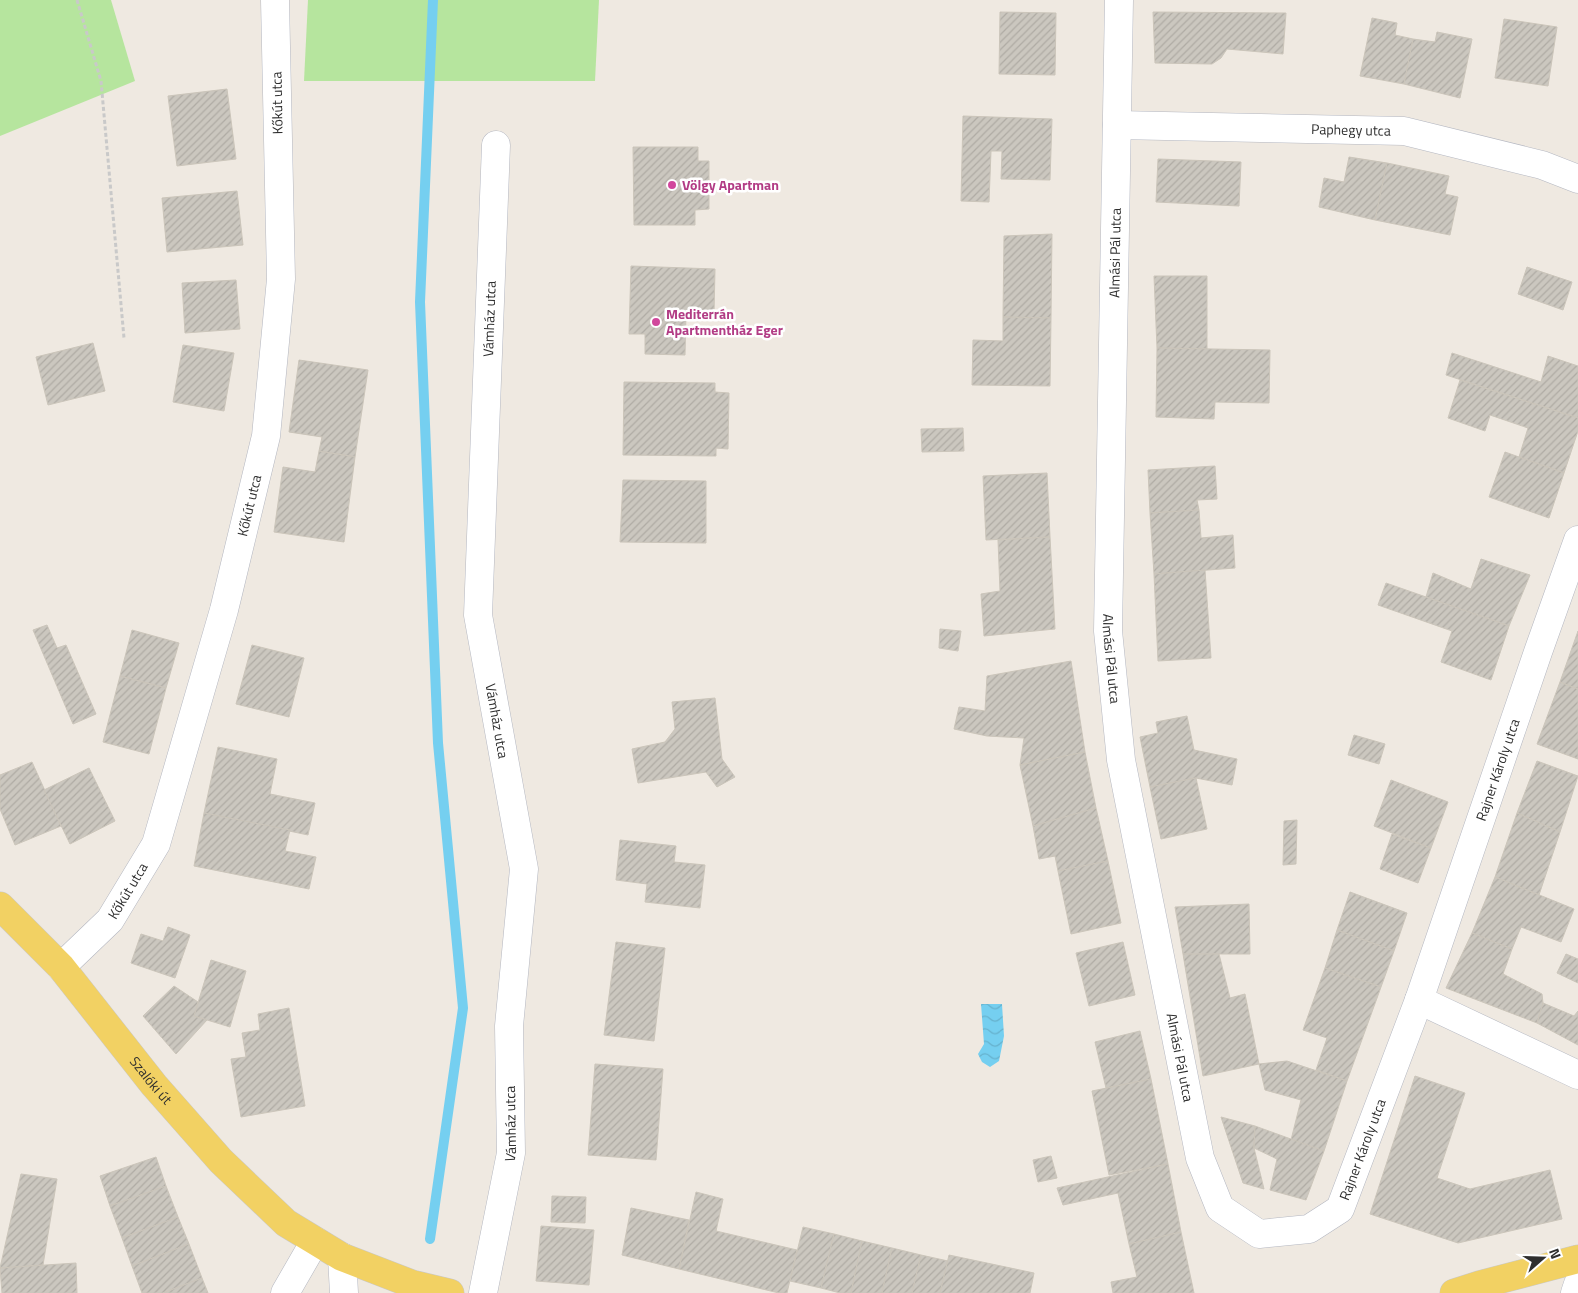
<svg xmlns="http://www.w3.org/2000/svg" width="1578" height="1293" font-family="'Titillium Web',sans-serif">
<defs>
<pattern id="water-waves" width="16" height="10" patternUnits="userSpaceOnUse" patternTransform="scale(1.25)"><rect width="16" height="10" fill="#75cff0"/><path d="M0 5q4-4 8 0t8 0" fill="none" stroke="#66b2ce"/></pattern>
<pattern id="building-hatch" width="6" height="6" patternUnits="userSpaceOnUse" patternTransform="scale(1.25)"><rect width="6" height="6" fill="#cbc7bf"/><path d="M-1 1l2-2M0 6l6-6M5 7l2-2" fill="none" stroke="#afaba4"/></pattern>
</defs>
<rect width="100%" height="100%" fill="#efe9e1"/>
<g fill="#b6e59e">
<path d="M 0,0 L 111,0 L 135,81 L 0,136 Z"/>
<path d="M 308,0 L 599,0 L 595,81 L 304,81 Z"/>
</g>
<path fill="url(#water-waves)" d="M 981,1004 L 1002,1004 L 1004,1036 L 999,1061 L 990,1067 L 982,1062 L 978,1054 L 984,1044 Z"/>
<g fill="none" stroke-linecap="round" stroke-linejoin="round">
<path stroke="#75cff0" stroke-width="10" d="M 430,1239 L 463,1008 L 438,743 L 420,302 L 433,0"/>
</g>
<g fill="url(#building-hatch)" stroke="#cbc5ba">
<path d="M 1000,12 L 1056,13 L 1055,75 L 999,74 Z"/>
<path d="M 1153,12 L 1286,13 L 1283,54 L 1227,49 L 1221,58 L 1212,64 L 1155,63 Z"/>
<path d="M 1372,18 L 1397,23 L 1395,35 L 1413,39 L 1404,84 L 1360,76 Z"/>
<path d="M 1504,19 L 1557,27 L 1548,86 L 1495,78 Z"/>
<path d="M 1437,32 L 1472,39 L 1460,98 L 1404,84 L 1413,39 L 1435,42 Z"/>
<path d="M 227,89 L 236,159 L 177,166 L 168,96 Z"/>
<path d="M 963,116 L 1052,119 L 1050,180 L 1001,179 L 1002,151 L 991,151 L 989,202 L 961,201 Z"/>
<path d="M 633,147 L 698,147 L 698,161 L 709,161 L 709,209 L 695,210 L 695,225 L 634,225 Z"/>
<path d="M 1349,157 L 1387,163 L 1375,220 L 1319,207 L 1324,178 L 1344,182 Z"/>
<path d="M 1158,159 L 1241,162 L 1239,206 L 1156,202 Z"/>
<path d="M 1387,163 L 1449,176 L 1445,194 L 1458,197 L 1450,235 L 1375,220 Z"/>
<path d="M 237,191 L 243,245 L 167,252 L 162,198 Z"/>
<path d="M 1052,234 L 1051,318 L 1003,317 L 1004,236 Z"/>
<path d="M 631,266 L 715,269 L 714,314 L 686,313 L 685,355 L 645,354 L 645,334 L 629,334 Z"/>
<path d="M 1527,267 L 1572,282 L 1563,310 L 1518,294 Z"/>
<path d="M 1154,276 L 1207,276 L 1207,349 L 1157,348 Z"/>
<path d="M 236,280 L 240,329 L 185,333 L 182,283 Z"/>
<path d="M 1003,317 L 1051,318 L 1050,386 L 972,385 L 973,340 L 1003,341 Z"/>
<path d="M 93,343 L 105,391 L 48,405 L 36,357 Z"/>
<path d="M 183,345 L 234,353 L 224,411 L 173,402 Z"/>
<path d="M 1157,348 L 1270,350 L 1269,403 L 1215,402 L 1214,419 L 1156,417 Z"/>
<path d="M 1452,353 L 1541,382 L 1548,356 L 1578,366 L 1578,418 L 1446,375 Z"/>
<path d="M 299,360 L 368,370 L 355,457 L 319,451 L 322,437 L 289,432 Z"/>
<path d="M 1460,380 L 1578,418 L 1578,431 L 1564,473 L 1519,457 L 1528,428 L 1490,415 L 1485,431 L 1448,418 Z"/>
<path d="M 624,382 L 715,383 L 715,392 L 729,393 L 728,449 L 716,448 L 716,456 L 623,455 Z"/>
<path d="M 963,428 L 964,451 L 922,452 L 921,429 Z"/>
<path d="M 319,451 L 355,457 L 344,542 L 274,532 L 283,467 L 315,472 Z"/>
<path d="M 1505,452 L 1564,473 L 1549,518 L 1489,497 Z"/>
<path d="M 1215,466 L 1217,499 L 1197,500 L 1199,510 L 1150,513 L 1148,470 Z"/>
<path d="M 1047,473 L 1050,537 L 986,540 L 983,476 Z"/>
<path d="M 623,480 L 706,481 L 706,543 L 620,542 Z"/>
<path d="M 1199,510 L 1201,538 L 1233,535 L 1235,568 L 1154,574 L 1150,513 Z"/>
<path d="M 1050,537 L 1055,629 L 984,636 L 981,594 L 1000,591 L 998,540 Z"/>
<path d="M 1481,559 L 1530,575 L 1509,626 L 1426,597 L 1433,573 L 1471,589 Z"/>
<path d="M 1205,570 L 1211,658 L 1158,661 L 1154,574 Z"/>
<path d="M 1386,583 L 1509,626 L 1491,680 L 1441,662 L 1452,631 L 1378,605 Z"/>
<path d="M 47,625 L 57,648 L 66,645 L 96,714 L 73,724 L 33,630 Z"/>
<path d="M 940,629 L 961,631 L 958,651 L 939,648 Z"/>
<path d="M 132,630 L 179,643 L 166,688 L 120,676 Z"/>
<path d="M 1578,631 L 1578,689 L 1560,682 Z"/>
<path d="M 252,645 L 304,658 L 289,717 L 236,704 Z"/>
<path d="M 1071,661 L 1085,752 L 1020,765 L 1024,738 L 987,736 L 954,729 L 959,707 L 985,711 L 987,676 Z"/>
<path d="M 120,676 L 166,688 L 149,754 L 103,742 Z"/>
<path d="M 1560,682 L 1578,689 L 1578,759 L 1537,744 Z"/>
<path d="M 715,698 L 722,759 L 735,777 L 717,787 L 706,772 L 638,783 L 632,749 L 665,742 L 675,729 L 672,702 Z"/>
<path d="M 1187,716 L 1194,750 L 1237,759 L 1232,785 L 1196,778 L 1150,787 L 1140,737 L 1158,733 L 1156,722 Z"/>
<path d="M 1354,735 L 1385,744 L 1379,764 L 1348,755 Z"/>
<path d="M 218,747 L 277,759 L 270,794 L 315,803 L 308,835 L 204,813 Z"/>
<path d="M 1085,752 L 1096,808 L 1033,826 L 1020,765 Z"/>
<path d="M 1537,761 L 1578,776 L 1560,832 L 1517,813 Z"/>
<path d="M 32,762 L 61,826 L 15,845 L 0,809 L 0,775 Z"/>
<path d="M 89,768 L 115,821 L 70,844 L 44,790 Z"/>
<path d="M 1196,778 L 1207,829 L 1161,839 L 1150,787 Z"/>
<path d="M 1391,780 L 1448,802 L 1431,848 L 1374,826 Z"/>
<path d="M 1096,808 L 1108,861 L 1058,871 L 1055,856 L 1039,859 L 1033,826 Z"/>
<path d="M 204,813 L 290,830 L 285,851 L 316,857 L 309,889 L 194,866 Z"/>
<path d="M 1517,813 L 1560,832 L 1539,895 L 1495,877 Z"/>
<path d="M 1297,820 L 1296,864 L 1283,865 L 1284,821 Z"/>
<path d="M 1392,834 L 1431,848 L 1418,883 L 1380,869 Z"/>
<path d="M 620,840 L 676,846 L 674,862 L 705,865 L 700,908 L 645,902 L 647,884 L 616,880 Z"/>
<path d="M 1108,861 L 1121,923 L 1071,934 L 1058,871 Z"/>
<path d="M 1495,877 L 1574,909 L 1561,942 L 1521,927 L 1512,949 L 1472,933 Z"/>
<path d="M 1350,892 L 1407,913 L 1394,951 L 1337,930 Z"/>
<path d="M 1249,904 L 1250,954 L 1183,954 L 1175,907 Z"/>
<path d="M 168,927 L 190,935 L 175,978 L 131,963 L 141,934 L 163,941 Z"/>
<path d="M 1337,930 L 1394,951 L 1381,987 L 1325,968 Z"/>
<path d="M 1472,933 L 1512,949 L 1503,974 L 1542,994 L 1543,1003 L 1537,1023 L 1446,988 Z"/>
<path d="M 616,942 L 665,948 L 654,1041 L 604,1035 Z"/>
<path d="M 1123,942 L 1135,995 L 1089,1006 L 1076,953 Z"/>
<path d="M 1183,954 L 1219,954 L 1230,998 L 1245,994 L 1259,1064 L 1203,1076 Z"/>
<path d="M 1566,954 L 1578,959 L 1578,983 L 1557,973 Z"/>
<path d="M 211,960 L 246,971 L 230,1027 L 194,1016 Z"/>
<path d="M 1325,968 L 1381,987 L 1347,1081 L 1316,1070 L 1327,1038 L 1303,1030 Z"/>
<path d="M 174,986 L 198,1002 L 194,1016 L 207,1020 L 176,1054 L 143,1016 Z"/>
<path d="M 1543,1003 L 1574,1016 L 1578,1011 L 1578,1045 L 1537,1023 Z"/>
<path d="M 289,1008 L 305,1106 L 241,1117 L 231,1059 L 246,1057 L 242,1033 L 260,1030 L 258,1014 Z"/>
<path d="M 1140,1031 L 1151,1079 L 1106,1088 L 1095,1042 Z"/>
<path d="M 1287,1061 L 1347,1081 L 1324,1151 L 1291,1140 L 1301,1100 L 1265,1090 L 1259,1064 Z"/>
<path d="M 595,1064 L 663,1069 L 656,1160 L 588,1155 Z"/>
<path d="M 1415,1076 L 1465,1093 L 1437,1178 L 1470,1189 L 1550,1170 L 1562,1219 L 1458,1243 L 1370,1214 Z"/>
<path d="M 1151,1079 L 1168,1164 L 1109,1175 L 1092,1091 Z"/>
<path d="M 1221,1117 L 1255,1126 L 1254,1148 L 1264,1189 L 1243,1183 Z"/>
<path d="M 1255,1126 L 1324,1151 L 1306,1200 L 1270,1190 L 1277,1159 L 1254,1148 Z"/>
<path d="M 1051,1156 L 1057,1178 L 1038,1182 L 1033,1160 Z"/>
<path d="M 156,1157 L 166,1186 L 110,1206 L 100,1176 Z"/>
<path d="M 1168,1164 L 1181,1232 L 1129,1244 L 1118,1193 L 1063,1205 L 1057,1188 Z"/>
<path d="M 21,1174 L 57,1179 L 43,1265 L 0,1268 Z"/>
<path d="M 166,1186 L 178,1217 L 122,1238 L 110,1206 Z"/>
<path d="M 696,1192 L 723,1199 L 716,1231 L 797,1250 L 787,1293 L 779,1293 L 679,1269 Z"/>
<path d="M 552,1196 L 586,1197 L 585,1223 L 551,1222 Z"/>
<path d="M 631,1208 L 689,1220 L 679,1269 L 622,1255 Z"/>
<path d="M 178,1217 L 189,1244 L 132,1266 L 122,1238 Z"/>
<path d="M 541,1226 L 594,1230 L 589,1285 L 536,1281 Z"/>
<path d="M 803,1227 L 834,1234 L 821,1288 L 790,1281 Z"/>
<path d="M 1181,1232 L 1194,1293 L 1113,1293 L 1111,1282 L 1137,1277 L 1129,1244 Z"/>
<path d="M 834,1234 L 862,1241 L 851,1293 L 840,1293 L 821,1288 Z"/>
<path d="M 862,1241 L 892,1248 L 882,1293 L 851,1293 Z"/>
<path d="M 189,1244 L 202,1278 L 163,1293 L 142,1293 L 132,1266 Z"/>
<path d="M 892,1248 L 921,1255 L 912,1293 L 882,1293 Z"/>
<path d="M 921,1255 L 948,1261 L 940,1293 L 912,1293 Z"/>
<path d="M 949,1255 L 1034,1273 L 1030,1293 L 940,1293 Z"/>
<path d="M 76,1263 L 77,1293 L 2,1293 L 0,1268 Z"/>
<path d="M 202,1278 L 208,1293 L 163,1293 Z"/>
</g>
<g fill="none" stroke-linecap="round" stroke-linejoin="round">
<g stroke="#b4b7c1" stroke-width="29">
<g id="minor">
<path id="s1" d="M 1119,0 L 1108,631 L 1121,760 L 1200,1158 L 1220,1208 L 1259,1234 L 1309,1229 L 1340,1209 L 1419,1000 L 1538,652 L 1578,540"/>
<path id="s2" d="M 1117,125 L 1404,131 L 1542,165 L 1578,179"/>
<path id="s3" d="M 61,967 L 110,920 L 156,844 L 224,610 L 266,436 L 281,279 L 275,0"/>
<path d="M 1419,1000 L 1578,1075"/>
<path d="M 342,1257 L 344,1293"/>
<path d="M 285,1293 L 315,1241"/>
<path id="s4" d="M 483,1293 L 511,1153 L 509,1026 L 524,869 L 478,615 L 496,145"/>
<path d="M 1575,1293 L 1578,1284"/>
</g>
</g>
<g stroke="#c9c9c9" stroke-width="29">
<g id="major">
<path id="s5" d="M 0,906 L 61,967 L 154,1085 L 221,1161 L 286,1223 L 342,1257 L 412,1284 L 450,1293"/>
<path d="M 1454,1293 L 1479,1285 L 1578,1259"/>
</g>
</g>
<path stroke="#c9c9c9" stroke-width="3" stroke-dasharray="4 2.5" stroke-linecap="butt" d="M 77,0 L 101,81 L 124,338"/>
<use href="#minor" stroke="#fff" stroke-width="28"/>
<use href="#major" stroke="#f2d163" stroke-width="28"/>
</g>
<g fill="#d1479c" stroke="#fff" stroke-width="2">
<circle cx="672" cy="185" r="5"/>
<circle cx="656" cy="322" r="5"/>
</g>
<g text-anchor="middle" stroke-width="5" stroke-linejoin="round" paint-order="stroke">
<g font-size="14" fill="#2e2e2e" stroke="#fff">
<text transform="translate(277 103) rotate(-91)" y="5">Kőkút utca</text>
<text dy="5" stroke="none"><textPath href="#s2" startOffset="234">Paphegy utca</textPath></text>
<text transform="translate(1115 253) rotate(-89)" y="5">Almási Pál utca</text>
<text dy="5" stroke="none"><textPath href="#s4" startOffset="982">Vámház utca</textPath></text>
<text dy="5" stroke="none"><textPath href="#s3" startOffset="508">Kőkút utca</textPath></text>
<text dy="5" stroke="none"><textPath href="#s1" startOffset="659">Almási Pál utca</textPath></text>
<text transform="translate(497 721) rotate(80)" y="5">Vámház utca</text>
<text dy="5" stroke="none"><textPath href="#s1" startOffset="1821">Rajner Károly utca</textPath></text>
<text dy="5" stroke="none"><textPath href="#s3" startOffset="102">Kőkút utca</textPath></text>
<text dy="5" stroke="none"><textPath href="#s1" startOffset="1064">Almási Pál utca</textPath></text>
<text dy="5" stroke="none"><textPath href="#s5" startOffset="231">Szalóki út</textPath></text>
<text dy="5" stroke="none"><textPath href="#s4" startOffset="172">Vámház utca</textPath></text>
<text dy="5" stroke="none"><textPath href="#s1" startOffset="1418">Rajner Károly utca</textPath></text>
</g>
<g font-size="14" font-weight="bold" fill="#b23c85" stroke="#fff" text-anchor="start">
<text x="682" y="190">Völgy Apartman</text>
<text x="666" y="319">Mediterrán<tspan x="666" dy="16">Apartmentház Eger</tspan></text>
</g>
</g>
<g transform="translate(1543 1258) rotate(70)" stroke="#ffffff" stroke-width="4" paint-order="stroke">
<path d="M0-4L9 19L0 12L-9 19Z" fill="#2e2e2e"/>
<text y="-8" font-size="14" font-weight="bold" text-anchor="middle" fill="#2e2e2e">N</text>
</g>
</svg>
